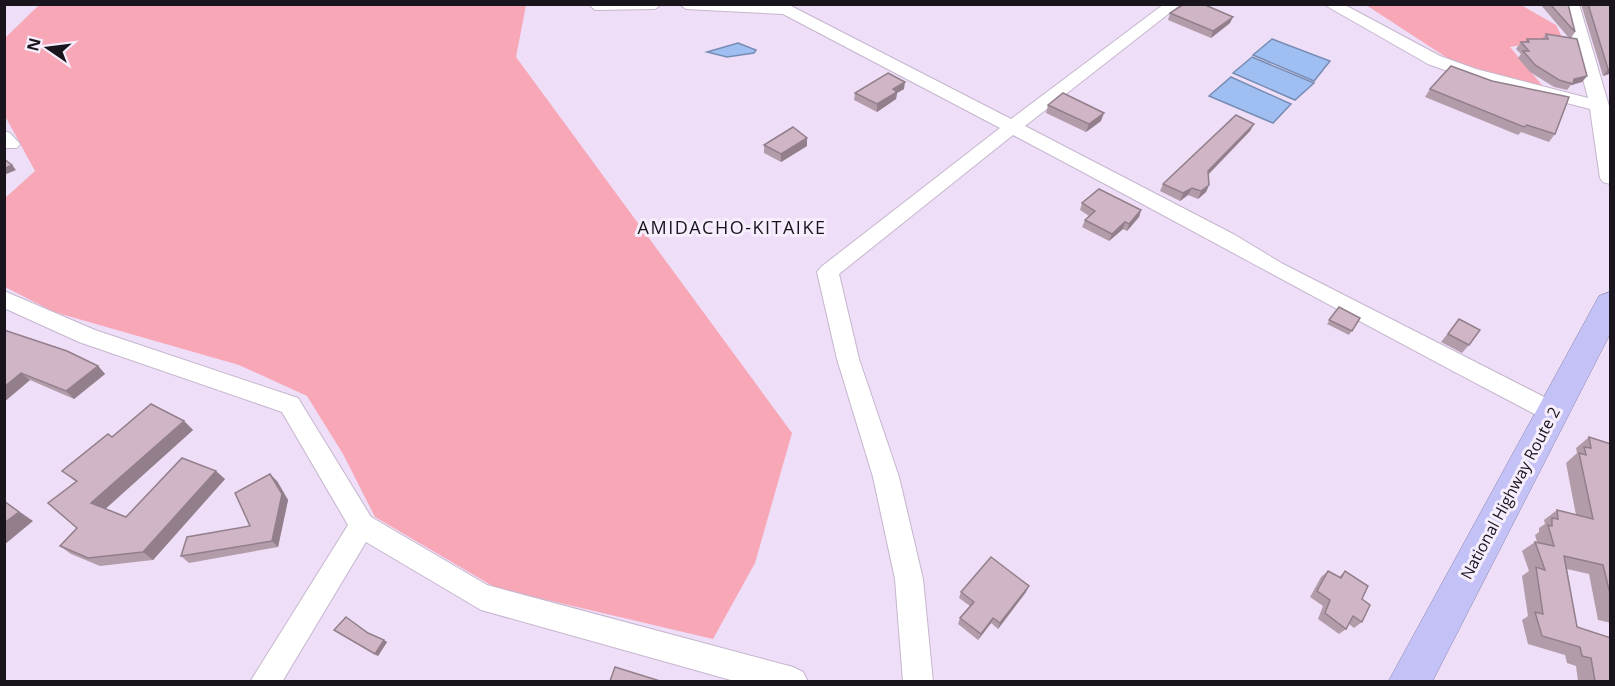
<svg xmlns="http://www.w3.org/2000/svg" width="1615" height="686" font-family="'Open Sans',sans-serif">
<rect width="100%" height="100%" fill="#eedef7"/>
<g fill="#f8a7b7">
<path d="M 39,5 L 526,5 L 516,57 L 792,433 L 755,563 L 713,639 L 496,588 L 375,517 L 343,454 L 307,396 L 239,365 L 54,312 L 5,287 L 4,199 L 35,171 L 5,116 L 5,38 Z"/>
<path d="M 1366,5 L 1521,5 L 1556,25 L 1562,37 L 1510,47 L 1546,90 L 1455,63 Z"/>
</g>
<g fill="#9fbff3" stroke="#778cb3" stroke-width="1.5">
<path d="M 1272,39 L 1330,61 L 1314,81 L 1253,55 Z"/>
<path d="M 738,43 L 756,50 L 754,53 L 727,57 L 707,52 Z"/>
<path d="M 1252,57 L 1314,83 L 1295,100 L 1233,73 Z"/>
<path d="M 1231,77 L 1291,104 L 1273,123 L 1209,96 Z"/>
</g>
<g fill="none" stroke-linecap="round" stroke-linejoin="round">
<g stroke="#c5b6cd" stroke-width="2">
<g id="street">
<path d="M 588,4 L 662,4 L 655,9 L 595,10 Z"/>
<path d="M 679,4 L 791,6 L 1011,119 L 1164,4 L 1181,4 L 1025,126 L 1235,235 L 1283,264 L 1560,405 L 1564,412 L 1560,419 L 1552,422 L 1544,419 C 1366,326 1191,229 1013,135 L 839,274 L 859,359 L 899,477 L 923,579 L 933,682 L 903,682 L 895,579 L 873,477 L 837,359 L 817,272 L 821,267 L 1000,128 L 783,14 L 686,9 Z"/>
<path d="M 1323,4 L 1343,4 L 1440,56 L 1476,69 L 1588,98 L 1563,4 L 1579,4 L 1609,106 L 1610,184 L 1603,182 L 1600,178 L 1590,109 L 1464,77 L 1428,64 Z"/>
<path d="M 4,131 L 10,133 L 20,144 L 17,148 L 4,148 Z"/>
<path d="M 4,291 L 95,330 L 298,398 L 371,517 L 487,585 L 793,667 L 803,672 L 808,682 L 738,682 L 481,610 L 366,542 L 282,682 L 250,682 L 348,525 L 282,412 L 79,342 L 4,308 Z"/>
</g>
</g>
<g stroke="#8885ab" stroke-width="1">
<path id="highway" d="M 1610,292 L 1610,334 L 1432,682 L 1388,682 L 1599,296 Z"/>
</g>
<use href="#street" fill="#fff" fill-rule="evenodd"/>
<use href="#highway" fill="#c4c1f7" fill-rule="evenodd"/>
</g>
<g fill="#b39caa">
<path d="M 1540,4 L 1568,4 L 1575,32 L 1571,38 L 1587,76 L 1582,82 L 1571,85 L 1567,90 L 1554,87 L 1530,72 L 1518,58 L 1521,54 L 1516,49 L 1521,42 L 1525,42 L 1527,39 L 1542,39 L 1546,34 L 1569,38 Z"/>
<path d="M 1581,4 L 1611,4 L 1611,79 L 1609,74 L 1603,76 Z"/>
<path d="M 1170,13 L 1230,23 L 1211,38 L 1168,20 Z"/>
<path d="M 904,89 L 897,93 L 896,99 L 877,112 L 854,100 L 855,93 Z"/>
<path d="M 1430,89 L 1555,134 L 1549,142 L 1521,132 L 1518,135 L 1425,97 Z"/>
<path d="M 1048,105 L 1101,121 L 1086,132 L 1046,113 Z"/>
<path d="M 1254,124 L 1250,131 L 1208,174 L 1209,185 L 1206,192 L 1198,199 L 1188,195 L 1180,201 L 1160,191 L 1163,184 Z"/>
<path d="M 764,145 L 807,146 L 781,162 L 764,153 Z"/>
<path d="M 1082,203 L 1141,210 L 1139,217 L 1127,231 L 1123,229 L 1109,241 L 1082,227 L 1085,220 L 1089,216 L 1080,210 Z"/>
<path d="M 1339,307 L 1360,318 L 1349,335 L 1327,324 Z"/>
<path d="M 1459,319 L 1469,345 L 1462,353 L 1441,342 Z"/>
<path d="M 4,330 L 98,366 L 105,374 L 74,399 L 30,380 L 4,402 Z"/>
<path d="M 184,421 L 193,430 L 105,509 L 126,517 L 225,479 L 153,560 L 100,566 L 71,554 L 60,546 L 77,528 L 76,482 L 62,471 L 112,437 Z"/>
<path d="M 1589,437 L 1611,444 L 1611,623 L 1598,620 L 1589,574 L 1567,569 L 1577,627 L 1611,681 L 1578,681 L 1576,666 L 1567,663 L 1565,655 L 1528,644 L 1522,620 L 1528,616 L 1522,576 L 1529,571 L 1522,551 L 1535,542 L 1537,542 L 1535,535 L 1539,532 L 1539,528 L 1545,524 L 1544,520 L 1557,510 L 1576,515 L 1566,463 L 1577,453 L 1576,448 Z"/>
<path d="M 277,481 L 288,500 L 278,547 L 189,563 L 181,556 L 250,526 Z"/>
<path d="M 1328,571 L 1339,577 L 1345,571 L 1362,599 L 1362,622 L 1354,628 L 1349,624 L 1346,629 L 1339,634 L 1318,619 L 1323,606 L 1310,597 L 1321,577 Z"/>
<path d="M 961,592 L 1026,592 L 998,629 L 991,623 L 978,640 L 958,624 L 960,618 L 970,606 L 959,598 Z"/>
<path d="M 334,630 L 368,633 L 387,642 L 378,656 L 338,633 Z"/>
</g>
<g fill="#927f8b">
<path d="M 1233,17 L 1230,23 L 1211,38 L 1213,31 Z"/>
<path d="M 1608,69 L 1611,69 L 1611,73 L 1609,74 L 1603,76 Z"/>
<path d="M 1587,76 L 1582,82 L 1571,85 L 1574,79 Z"/>
<path d="M 905,82 L 904,89 L 897,93 L 896,99 L 877,112 L 877,104 L 893,89 Z"/>
<path d="M 1104,113 L 1101,121 L 1086,132 L 1089,124 Z"/>
<path d="M 1254,124 L 1250,131 L 1205,178 L 1208,171 Z"/>
<path d="M 807,138 L 807,146 L 781,162 L 781,154 Z"/>
<path d="M 12,165 L 16,170 L 4,175 L 4,169 Z"/>
<path d="M 1209,185 L 1206,192 L 1198,199 L 1201,191 Z"/>
<path d="M 1192,188 L 1188,195 L 1180,201 L 1183,193 Z"/>
<path d="M 1141,210 L 1139,217 L 1127,231 L 1129,224 Z"/>
<path d="M 1125,222 L 1123,229 L 1109,241 L 1112,234 Z"/>
<path d="M 98,366 L 105,374 L 74,399 L 66,391 Z"/>
<path d="M 21,373 L 30,380 L 4,402 L 4,387 Z"/>
<path d="M 184,421 L 193,430 L 102,512 L 91,503 Z"/>
<path d="M 216,471 L 225,479 L 153,560 L 143,552 Z"/>
<path d="M 270,474 L 277,481 L 288,500 L 278,547 L 272,541 Z"/>
<path d="M 4,501 L 33,521 L 4,545 Z"/>
<path d="M 1029,586 L 1026,592 L 998,629 L 1000,623 Z"/>
<path d="M 993,618 L 991,623 L 978,640 L 981,634 Z"/>
<path d="M 384,640 L 387,642 L 378,656 L 375,654 Z"/>
</g>
<g fill="#d0b5c6" stroke="#927f8b" stroke-width="1.5">
<path d="M 1184,4 L 1203,4 L 1233,17 L 1213,31 L 1170,13 Z"/>
<path d="M 1550,4 L 1568,4 L 1575,32 Z"/>
<path d="M 1588,4 L 1611,4 L 1611,69 L 1608,69 Z"/>
<path d="M 1546,34 L 1577,39 L 1587,76 L 1574,79 L 1573,84 L 1559,80 L 1535,65 L 1523,51 L 1529,51 L 1521,42 L 1529,42 L 1527,39 L 1548,39 Z"/>
<path d="M 1451,66 L 1492,81 L 1569,97 L 1555,134 L 1527,125 L 1524,127 L 1430,89 Z"/>
<path d="M 888,73 L 905,82 L 893,89 L 897,92 L 877,104 L 855,93 Z"/>
<path d="M 1063,93 L 1104,113 L 1089,124 L 1048,105 Z"/>
<path d="M 1236,115 L 1254,124 L 1208,171 L 1209,185 L 1201,191 L 1192,188 L 1183,193 L 1163,184 Z"/>
<path d="M 793,127 L 807,138 L 781,154 L 764,145 Z"/>
<path d="M 4,159 L 12,165 L 4,169 Z"/>
<path d="M 1099,189 L 1141,210 L 1129,224 L 1125,222 L 1112,234 L 1085,220 L 1095,211 L 1082,203 Z"/>
<path d="M 1339,307 L 1360,318 L 1352,331 L 1329,320 Z"/>
<path d="M 1459,319 L 1480,330 L 1469,345 L 1448,334 Z"/>
<path d="M 4,330 L 67,351 L 98,366 L 66,391 L 21,373 L 4,387 Z"/>
<path d="M 151,404 L 184,421 L 91,503 L 126,517 L 182,458 L 216,471 L 143,552 L 88,558 L 60,546 L 77,528 L 48,503 L 77,481 L 62,471 L 108,434 L 112,437 Z"/>
<path d="M 1589,437 L 1611,444 L 1611,598 L 1603,565 L 1564,556 L 1577,627 L 1611,638 L 1611,681 L 1595,681 L 1591,658 L 1582,656 L 1580,647 L 1542,636 L 1535,612 L 1543,614 L 1536,567 L 1545,570 L 1535,542 L 1554,546 L 1548,525 L 1552,526 L 1552,518 L 1558,519 L 1557,510 L 1593,519 L 1579,453 L 1586,455 L 1584,447 L 1591,448 Z"/>
<path d="M 270,474 L 282,494 L 272,541 L 181,556 L 187,537 L 250,526 L 235,493 Z"/>
<path d="M 4,501 L 19,512 L 4,523 Z"/>
<path d="M 991,557 L 1029,586 L 1000,623 L 993,618 L 981,634 L 960,618 L 974,602 L 961,592 Z"/>
<path d="M 1328,571 L 1341,578 L 1345,571 L 1368,586 L 1362,599 L 1370,605 L 1362,622 L 1353,616 L 1346,629 L 1325,613 L 1330,600 L 1317,591 Z"/>
<path d="M 346,617 L 368,633 L 384,640 L 375,654 L 334,630 Z"/>
<path d="M 615,667 L 660,681 L 610,681 Z"/>
</g>
<g text-anchor="middle" stroke-width="6" stroke-linejoin="round" paint-order="stroke">
<g font-size="16" fill="#1a151d" stroke="#f7eefd">
<text transform="translate(1510 493) rotate(-62)" y="6">National Highway Route 2</text>
</g>
<g font-size="18" letter-spacing="1.5" fill="#1a151d" stroke="#f7eefd">
<text x="732" y="234">AMIDACHO-KITAIKE</text>
</g>
</g>
<rect width="1615" height="686" fill="none" stroke="#1a151d" stroke-width="12"/>
<g transform="translate(48 48) rotate(284)" stroke="#f7eefd" stroke-width="4.5" paint-order="stroke">
<path d="M0-4.5L10 22L0 15L-10 22Z" fill="#1a151d"/>
<text y="-9" font-size="16" font-weight="bold" text-anchor="middle" fill="#1a151d">N</text>
</g>
</svg>
